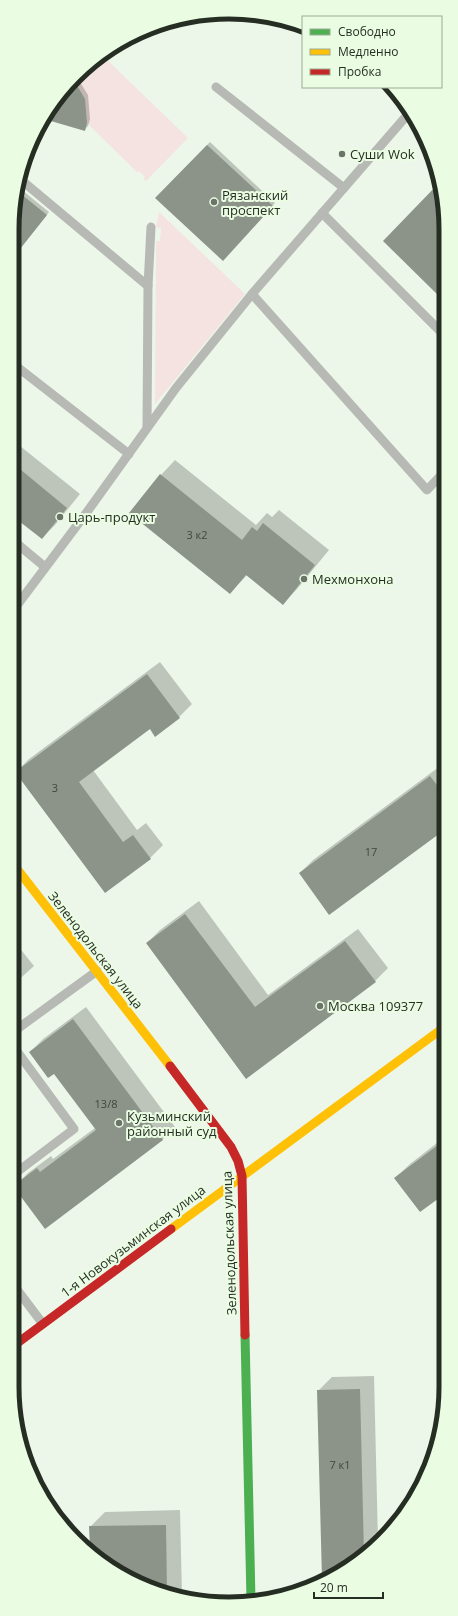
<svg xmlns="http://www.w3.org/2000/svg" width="458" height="1616" font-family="'Open Sans',sans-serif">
<rect width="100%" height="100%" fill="#edf7e9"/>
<g fill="#f4e3e1">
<path d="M 102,55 L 188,138 L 146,181 L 143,179 L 145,177 L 139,171 L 137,172 L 87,123 L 85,99 L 75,82 Z"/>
<path d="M 159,212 L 245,294 L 155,404 L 156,241 L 160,241 L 161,228 L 156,227 Z"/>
</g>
<g fill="#0003">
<path d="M 78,79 L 88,95 L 90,119 L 88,126 L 85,129 L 48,109 Z"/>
<path d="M 210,142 L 275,203 L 223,260 L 156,198 Z"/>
<path d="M 439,184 L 444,201 L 444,299 Z"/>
<path d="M 17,186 L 49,212 L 16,254 L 16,187 Z"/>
<path d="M 15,442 L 80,494 L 55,525 L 42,538 L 15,517 Z"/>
<path d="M 175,460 L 256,525 L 267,513 L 272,517 L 279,510 L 329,550 L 297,589 L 283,604 L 247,575 L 230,593 L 161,475 Z"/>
<path d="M 160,662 L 192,704 L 179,717 L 150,728 L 93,770 L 137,830 L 146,823 L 163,845 L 150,858 L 105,892 L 16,772 L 29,759 Z"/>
<path d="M 443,764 L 443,830 L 300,873 L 313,860 Z"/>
<path d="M 199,901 L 268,995 L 358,929 L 388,968 L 375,981 L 246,1077 L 147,943 L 160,930 Z"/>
<path d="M 14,941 L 34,966 L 13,985 Z"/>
<path d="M 86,1007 L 175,1127 L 162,1140 L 15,1186 L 28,1173 L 51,1156 L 53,1159 L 95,1128 L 54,1072 L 30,1052 L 43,1039 Z"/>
<path d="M 442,1139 L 442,1194 L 420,1211 L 395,1178 L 410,1164 Z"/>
<path d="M 374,1376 L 378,1541 L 361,1559 L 323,1578 L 318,1391 L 332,1377 Z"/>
<path d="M 180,1510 L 182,1595 L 133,1582 L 91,1549 L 90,1527 L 105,1512 Z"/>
</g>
<g fill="#8c9389">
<path d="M 75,82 L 85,99 L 87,123 L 85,131 L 44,119 L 48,109 Z"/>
<path d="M 207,145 L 273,206 L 223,261 L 155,198 Z"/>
<path d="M 439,183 L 444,201 L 444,301 L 383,241 Z"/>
<path d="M 16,190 L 47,215 L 16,254 Z"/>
<path d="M 15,465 L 67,508 L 42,539 L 15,518 Z"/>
<path d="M 160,474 L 242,540 L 252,527 L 257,531 L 263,523 L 315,565 L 283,605 L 246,575 L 230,594 L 129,513 Z"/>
<path d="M 147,674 L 180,718 L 155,737 L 150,729 L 79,782 L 123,842 L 133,835 L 151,859 L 105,893 L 15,772 Z"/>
<path d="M 430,776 L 443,793 L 443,831 L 329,915 L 299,873 Z"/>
<path d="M 185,914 L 255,1007 L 345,941 L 376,982 L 246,1079 L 146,943 Z"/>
<path d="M 13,970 L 21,980 L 13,986 Z"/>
<path d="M 73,1019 L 163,1140 L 45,1229 L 13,1186 L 37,1168 L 40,1172 L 96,1130 L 54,1074 L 48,1078 L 29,1052 Z"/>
<path d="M 442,1142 L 442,1196 L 420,1212 L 394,1178 Z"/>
<path d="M 360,1389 L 364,1556 L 361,1559 L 322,1579 L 317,1390 Z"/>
<path d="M 166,1525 L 167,1591 L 133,1582 L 90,1548 L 89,1526 Z"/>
</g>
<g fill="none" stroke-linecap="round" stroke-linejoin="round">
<g stroke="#b6b9b4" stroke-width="9">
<path d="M 216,87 L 344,188"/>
<path d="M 20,179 L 148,286"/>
<path d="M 322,213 L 444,335"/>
<path d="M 252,294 L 427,490 L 444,472"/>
<path d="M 16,366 L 129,454"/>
<path d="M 147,427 L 148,286 L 151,227"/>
<path d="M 15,542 L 45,567"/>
<path d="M 15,608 L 87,512 L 176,388 L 252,294 L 409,113"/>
<path d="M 13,1032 L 97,971"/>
<path d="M 13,1175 L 74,1129 L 13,1046"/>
<path d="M 12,1253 L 14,1249 L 13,1212"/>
<path d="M 12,1283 L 43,1324"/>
</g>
<path stroke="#4caf50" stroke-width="9" d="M 245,1335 L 251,1600"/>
<g stroke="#ffc107" stroke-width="9">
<path d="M 14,865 L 170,1066"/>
<path d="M 171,1229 L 443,1028"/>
</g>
<g stroke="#c62828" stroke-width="9">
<path d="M 170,1066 L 231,1147 L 238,1161 L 242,1176 L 245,1335"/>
<path d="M 12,1347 L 171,1229"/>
</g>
</g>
<g fill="#6c7469" stroke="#eafde3" stroke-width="1.5">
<circle cx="342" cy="154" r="4"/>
<circle cx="214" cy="202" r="4"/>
<circle cx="60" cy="517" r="4"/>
<circle cx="304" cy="579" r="4"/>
<circle cx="320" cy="1006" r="4"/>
<circle cx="119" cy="1123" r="4"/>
</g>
<g text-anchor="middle" stroke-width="4" stroke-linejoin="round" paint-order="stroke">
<g font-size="11" fill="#40473d">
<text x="197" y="539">3 к2</text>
<text x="55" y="792">3</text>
<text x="371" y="856">17</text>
<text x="106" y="1108">13/8</text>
<text x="340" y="1469">7 к1</text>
</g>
<g font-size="13" fill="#262e24" stroke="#eafde3" text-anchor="start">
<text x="350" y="159">Суши Wok</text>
<text x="222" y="200">Рязанский<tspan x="222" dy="15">проспект</tspan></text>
<text x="68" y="522">Царь-продукт</text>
<text x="312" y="584">Мехмонхона</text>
<text x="328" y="1011">Москва 109377</text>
<text x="127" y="1121">Кузьминский<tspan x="127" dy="15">районный суд</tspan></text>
</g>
<g font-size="13" fill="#262e24" stroke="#eafde3">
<text transform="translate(96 950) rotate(52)" y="5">Зеленодольская улица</text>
<text transform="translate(133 1241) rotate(-37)" y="5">1-я Новокузьминская улица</text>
<text transform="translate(229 1243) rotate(-92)" y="5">Зеленодольская улица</text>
</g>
</g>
<path d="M0 0H458V1616H0ZM229 19H229A210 210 0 0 1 439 229V1387A210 210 0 0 1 229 1597H229A210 210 0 0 1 19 1387V229A210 210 0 0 1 229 19Z" fill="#eafde3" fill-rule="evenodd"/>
<path fill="none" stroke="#262e24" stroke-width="5" d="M229 19H229A210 210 0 0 1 439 229V1387A210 210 0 0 1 229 1597H229A210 210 0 0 1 19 1387V229A210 210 0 0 1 229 19Z"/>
<rect x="302" y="16" width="140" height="72" fill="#eafde3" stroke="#9caa97"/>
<rect x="310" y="29" width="20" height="6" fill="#4caf50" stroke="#9caa97"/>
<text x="338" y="36" font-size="12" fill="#262e24">Свободно</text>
<rect x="310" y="49" width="20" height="6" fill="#ffc107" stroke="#9caa97"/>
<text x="338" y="56" font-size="12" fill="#262e24">Медленно</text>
<rect x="310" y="69" width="20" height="6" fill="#c62828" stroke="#9caa97"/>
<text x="338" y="76" font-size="12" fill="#262e24">Пробка</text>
<path d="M314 1592v6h69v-6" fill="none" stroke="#262e24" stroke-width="2"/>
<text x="320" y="1592" font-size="12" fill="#262e24" stroke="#eafde3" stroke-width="3" paint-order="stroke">20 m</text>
</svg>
